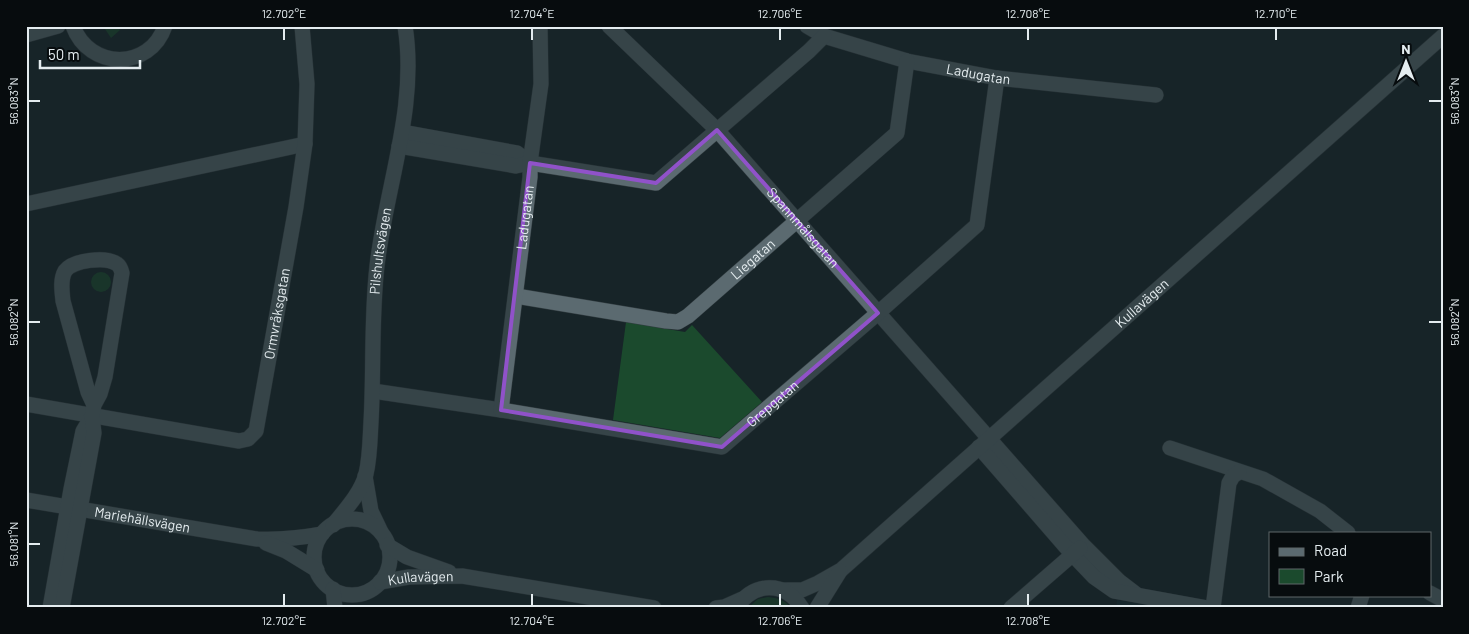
<svg xmlns="http://www.w3.org/2000/svg" width="1469" height="634" font-family="Barlow,sans-serif">
<rect width="100%" height="100%" fill="#172428"/>
<path fill="#182d34" d="M 1117,600 L 1169,608 L 1116,608 Z"/>
<g fill="#1b4a2d">
<path d="M 103,26 L 117,26 L 120,30 L 111,38 Z"/>
<circle cx="101" cy="282" r="10"/>
<path d="M 626,322 L 685,332 L 692,325 L 762,402 L 720,438 L 613,420 Z"/>
<path d="M 768,597 C 777,598 785,600 791,608 L 748,608 L 758,599 Z"/>
</g>
<g fill="none" stroke-linecap="round" stroke-linejoin="round">
<g stroke="#343e42" stroke-width="16">
<g id="minor">
<path d="M 73,26 C 89,70 150,71 165,26"/>
<path id="s1" d="M 609,26 L 717,130 L 1083,545 L 1119,581 L 1136,594"/>
<path id="s2" d="M 807,26 L 824,36 L 907,61 L 997,78 L 1156,95"/>
<path d="M 26,35 L 58,26"/>
<path d="M 402,132 L 517,153 L 530,163"/>
<path d="M 399,146 L 516,166 L 530,163 L 656,183 L 809,51 L 824,36"/>
<path d="M 26,204 L 305,144"/>
<path id="s3" d="M 516,296 L 666,321 L 678,322 L 688,316 L 897,133 L 907,61"/>
<path id="s4" d="M 373,391 L 501,410 L 722,447 L 878,313 L 977,225 L 997,78"/>
<path id="s5" d="M 26,404 L 239,441 L 248,439 L 256,431 L 296,207 L 305,144 L 307,84 L 302,26"/>
<path id="s6" d="M 501,410 L 530,177 L 530,163 L 541,84 L 540,26"/>
<path d="M 979,447 L 1072,554 L 1094,577 L 1114,591 L 1207,608"/>
<path d="M 1170,448 L 1263,479 L 1320,511 L 1348,533"/>
<path d="M 365,476 L 371,511 L 381,532"/>
<path id="s7" d="M 26,500 L 257,539 C 280,540 300,538 322,534"/>
<circle cx="352" cy="557" r="38"/>
<path id="s8" d="M 333,525 C 345,510 361,493 366,474 C 370,457 370,439 371,422 C 374,370 371,318 377,266 C 386,186 418,107 405,26"/>
<path d="M 266,543 L 286,551 L 317,570"/>
<path d="M 387,545 L 407,557 L 449,572"/>
<path id="s9" d="M 380,582 L 409,577 L 462,576 L 654,608"/>
<path d="M 333,589 L 335,608"/>
<path id="s10" d="M 783,590 L 802,590 L 818,583 L 841,570 L 1443,36"/>
<path d="M 1430,593 L 1443,600"/>
<path d="M 50,608 L 71,489 L 83,431 L 92,416"/>
<path d="M 62,608 L 94,433 L 92,416 L 94,405 L 88,392 L 63,301 C 62,291 60,280 65,271 C 73,260 106,256 117,264 C 120,266 121,269 122,273 L 105,377 L 100,394 L 94,405"/>
<path d="M 716,608 L 724,607 L 742,599"/>
<path d="M 736,608 C 754,582 784,580 802,608"/>
<path d="M 817,608 L 840,571"/>
<path d="M 1011,608 L 1080,548"/>
<path d="M 1213,608 L 1229,483 L 1233,476 L 1239,472"/>
<path d="M 1358,608 L 1362,595"/>
</g>
</g>
<use href="#minor" stroke="#5b6a70" stroke-width="15"/>
</g>
<path d="M0 0H1469V634H0ZM 717,130 L 878,313 L 722,447 L 501,410 L 530,163 L 656,183 Z" fill="#172428" fill-opacity=".55" fill-rule="evenodd"/>
<path fill="none" stroke="#9052c9" stroke-width="4" stroke-linejoin="round" d="M 717,130 L 878,313 L 722,447 L 501,410 L 530,163 L 656,183 Z"/>
<path fill="none" stroke="#e4ecef" stroke-width="2" d="M 284,28 L 284,40M 532,28 L 532,40M 780,28 L 780,40M 1028,28 L 1028,40M 1276,28 L 1276,40M 28,101 L 40,101M 1429,101 L 1442,101M 28,322 L 40,322M 1429,322 L 1442,322M 28,544 L 40,544M 284,594 L 284,606M 532,594 L 532,606M 780,594 L 780,606M 1028,594 L 1028,606"/>
<g text-anchor="middle" stroke-width="4.5" stroke-linejoin="round" paint-order="stroke">
<g font-size="14" fill="#e4ecef" stroke="#070c0e">
<text dy="5" stroke="none"><textPath href="#s2" startOffset="179">Ladugatan</textPath></text>
<text dy="5" stroke="none"><textPath href="#s6" startOffset="194">Ladugatan</textPath></text>
<text dy="5" stroke="none"><textPath href="#s1" startOffset="280">Spannmålsgatan</textPath></text>
<text dy="5" stroke="none"><textPath href="#s8" startOffset="285">Pilshultsvägen</textPath></text>
<text dy="5" stroke="none"><textPath href="#s3" startOffset="262">Liegatan</textPath></text>
<text dy="5" stroke="none"><textPath href="#s10" startOffset="465">Kullavägen</textPath></text>
<text dy="5" stroke="none"><textPath href="#s5" startOffset="356">Ormvråksgatan</textPath></text>
<text dy="5" stroke="none"><textPath href="#s4" startOffset="420">Grepgatan</textPath></text>
<text dy="5" stroke="none"><textPath href="#s7" startOffset="118">Mariehällsvägen</textPath></text>
<text dy="5" stroke="none"><textPath href="#s9" startOffset="41">Kullavägen</textPath></text>
</g>
</g>
<rect width="1469" height="634" fill="none" stroke="#070c0e" stroke-width="55"/>
<rect x="1269" y="532" width="162" height="65" fill="#070c0e" stroke="#5f6668"/>
<rect x="1279" y="548" width="25" height="8" fill="#5b6a70" stroke="#5f6668"/>
<text x="1314" y="556" font-size="15" fill="#e4ecef">Road</text>
<rect x="1279" y="569" width="25" height="15" fill="#1b4a2d" stroke="#5f6668"/>
<text x="1314" y="582" font-size="15" fill="#e4ecef">Park</text>
<g transform="translate(1406 62)" stroke="#070c0e" stroke-width="4" paint-order="stroke">
<path d="M0-4L9 19L0 12L-9 19Z" fill="#e4ecef"/>
<text y="-8" font-size="14" font-weight="bold" text-anchor="middle" fill="#e4ecef">N</text>
</g>
<path d="M40 60v8h100v-8" fill="none" stroke="#e4ecef" stroke-width="2.5"/>
<text x="48" y="60" font-size="15" fill="#e4ecef" stroke="#070c0e" stroke-width="4" paint-order="stroke">50 m</text>
<rect x="28" y="28" width="1414" height="578" fill="none" stroke="#e4ecef" stroke-width="2"/>
<g font-size="12" text-anchor="middle" fill="#e4ecef">
<text x="284" y="18">12.702°E</text>
<text x="532" y="18">12.704°E</text>
<text x="780" y="18">12.706°E</text>
<text x="1028" y="18">12.708°E</text>
<text x="1276" y="18">12.710°E</text>
<text transform="translate(14 101) rotate(-90)" y="4">56.083°N</text>
<text transform="translate(1455 101) rotate(-90)" y="4">56.083°N</text>
<text transform="translate(14 322) rotate(-90)" y="4">56.082°N</text>
<text transform="translate(1455 322) rotate(-90)" y="4">56.082°N</text>
<text transform="translate(14 544) rotate(-90)" y="4">56.081°N</text>
<text x="284" y="625">12.702°E</text>
<text x="532" y="625">12.704°E</text>
<text x="780" y="625">12.706°E</text>
<text x="1028" y="625">12.708°E</text>
</g>
</svg>
